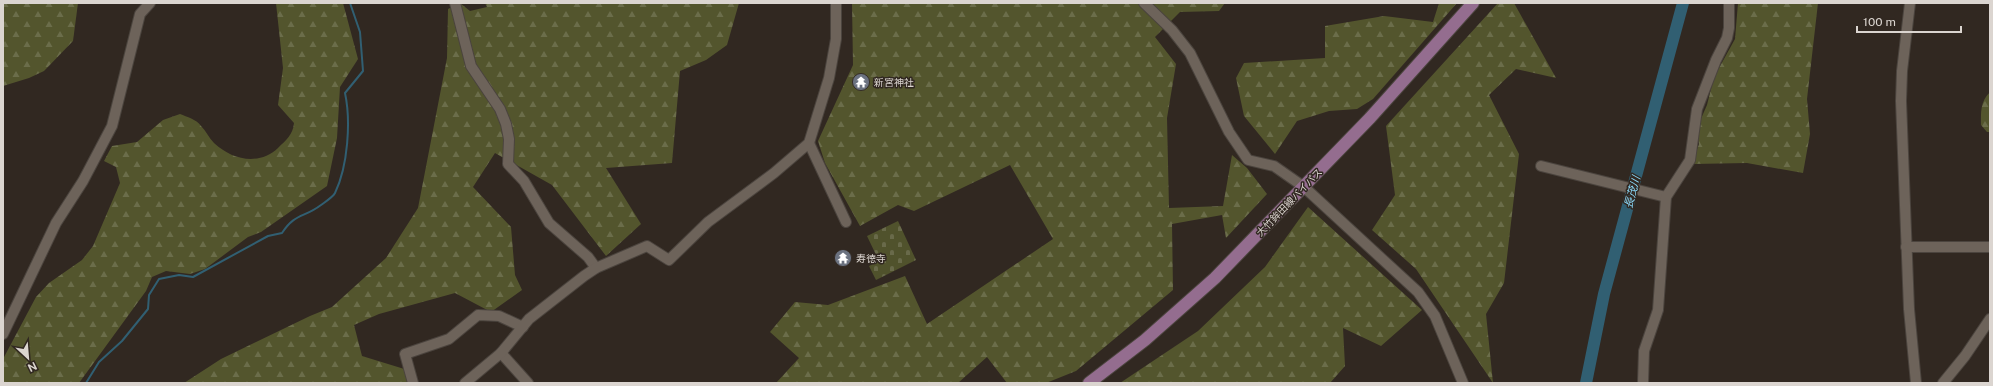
<svg xmlns="http://www.w3.org/2000/svg" width="1993" height="386" font-family="'Public Sans','Noto Sans JP',sans-serif">
<defs>
<pattern id="forest-firs" width="22" height="20" patternUnits="userSpaceOnUse"><rect width="22" height="20" fill="#53552d"/><path d="M5 1l3.5 6h-7zM16 11l3.5 6h-7z" fill="#6b6d4a"/></pattern>
<pattern id="cemetery-stones" width="16" height="16" patternUnits="userSpaceOnUse"><rect width="16" height="16" fill="#50522c"/><path d="M2 7V4a2 2 0 0 1 4 0v3zM10 15v-3a2 2 0 0 1 4 0v3z" fill="#696a4a"/></pattern>
</defs>
<rect width="100%" height="100%" fill="#312821"/>
<g fill="url(#forest-firs)">
<path d="M 3,3 L 78,3 L 73,41 L 44,71 L 29,78 L 3,86 Z"/>
<path d="M 276,3 L 343,3 L 358,59 L 340,87 L 337,138 L 327,186 L 261,232 L 248,237 L 205,269 L 190,274 L 166,271 L 152,277 L 146,291 L 79,383 L 3,383 L 3,359 L 36,297 L 49,283 L 82,260 L 93,246 L 120,183 L 116,167 L 104,161 L 112,146 L 137,142 L 163,120 L 180,114 C 187,117 196,119 201,126 C 206,131 209,138 214,143 C 232,160 259,166 278,148 C 286,140 293,135 294,123 L 278,105 L 283,68 Z"/>
<path d="M 460,3 L 470,11 L 487,7 L 485,3 L 739,3 L 727,45 L 706,60 L 680,71 L 672,163 L 606,168 L 641,224 L 606,256 L 552,185 L 495,153 L 473,187 L 511,227 L 515,275 L 522,290 L 491,312 L 455,293 L 379,314 L 354,325 L 362,356 L 414,372 L 408,383 L 184,383 L 221,359 L 310,316 L 332,307 L 386,258 L 418,208 L 447,58 L 448,9 Z"/>
<path d="M 852,3 L 1225,3 L 1219,11 L 1180,12 L 1155,37 L 1176,64 L 1167,118 L 1169,208 L 1223,206 L 1232,155 L 1247,168 L 1267,194 L 1226,238 L 1222,215 L 1172,224 L 1173,290 L 1076,371 L 1046,383 L 1007,383 L 987,357 L 958,383 L 776,383 L 799,358 L 770,332 L 795,302 L 828,305 L 905,276 L 927,324 L 1053,239 L 1010,165 L 914,211 L 898,205 L 860,226 L 825,163 L 818,141 L 853,65 Z"/>
<path d="M 1439,3 L 1457,3 L 1373,99 L 1357,109 L 1329,111 L 1297,121 L 1275,154 L 1244,116 L 1236,78 L 1244,63 L 1325,58 L 1325,26 L 1384,16 L 1433,22 Z"/>
<path d="M 1498,3 L 1514,3 L 1556,78 L 1516,69 L 1489,95 L 1519,154 L 1504,283 L 1486,314 L 1493,383 L 1416,269 L 1372,230 L 1395,195 L 1386,126 Z"/>
<path d="M 1738,3 L 1818,3 L 1807,99 L 1810,134 L 1803,173 L 1747,163 L 1692,164 L 1699,144 L 1696,130 L 1707,105 L 1714,77 L 1735,39 Z"/>
<path d="M 1990,92 L 1990,132 L 1987,132 L 1981,125 C 1981,112 1980,102 1990,92 Z"/>
<path d="M 1308,207 L 1422,310 L 1381,346 L 1343,328 L 1345,366 L 1330,383 L 1120,383 L 1198,331 L 1265,267 Z"/>
</g>
<path fill="url(#cemetery-stones)" d="M 898,221 L 916,260 L 876,280 L 869,266 L 879,261 L 867,236 Z"/>
<g fill="none" stroke-linecap="round" stroke-linejoin="round">
<path stroke="#315f72" stroke-width="2" d="M 86,383 L 99,362 L 122,341 L 148,309 L 149,295 L 159,279 L 179,275 L 193,277 L 268,236 L 282,233 C 295,213 304,218 321,205 C 325,202 333,197 335,193 C 348,166 351,121 345,93 L 363,71 L 360,32 L 350,3"/>
<path stroke="#315f72" stroke-width="12" d="M 1586,383 L 1604,294 L 1683,3"/>
<g stroke="#4b443e" stroke-width="12">
<g id="minor">
<path d="M 455,3 L 471,66 L 500,109 L 506,124 L 509,139 L 508,164 L 524,181 L 549,223 L 588,257 L 596,268"/>
<path d="M 1144,3 L 1172,30 L 1190,53 L 1229,132 L 1248,160 L 1274,166 L 1304,187 L 1418,292 L 1435,316 L 1463,383"/>
<path d="M 1910,3 L 1902,71 L 1901,101 L 1909,309 L 1916,383"/>
<path d="M 809,143 L 846,222"/>
<path d="M 1541,166 L 1666,197"/>
<path d="M 1906,247 L 1990,247"/>
<path d="M 3,334 L 56,223 L 83,181 L 112,126 L 140,14 L 150,3"/>
<path d="M 501,353 L 528,383"/>
<path d="M 413,383 L 405,354 L 449,339 L 478,315 L 499,316 L 523,327"/>
<path d="M 465,383 L 501,353 L 529,319 L 584,276 L 596,268 L 647,246 L 669,260 L 708,222 L 774,173 L 809,143 L 829,78 L 836,39 L 836,3"/>
<path d="M 1643,383 L 1644,351 L 1658,310 L 1666,197 L 1690,160 L 1697,109 L 1716,60 L 1727,38 L 1729,28 L 1729,3"/>
<path d="M 1943,383 L 1965,356 L 1990,319"/>
</g>
</g>
<g stroke="#4b443e" stroke-width="14">
<path id="major" d="M 1089,383 L 1145,340 L 1215,278 L 1370,118 L 1473,3"/>
</g>
<use href="#minor" stroke="#6d635a" stroke-width="10"/>
<use href="#major" stroke="#946d8f" stroke-width="12"/>
</g>
<defs>
<g id="temple-disc" transform="scale(0.9)"><circle r="9.5" fill="#6b7280" stroke="#312821"/><path d="M0-6L5-2H3V0L6.5 2.5H4V6H1.5V3h-3V6H-4V2.5H-6.5L-3 0V-2H-5Z" fill="#fff"/></g>
</defs>
<g fill-rule="evenodd">
<use href="#temple-disc" x="861" y="82"/>
<use href="#temple-disc" x="843" y="258"/>
</g>
<g text-anchor="middle" stroke-width="3" stroke-linejoin="round" paint-order="stroke">
<g font-size="10" fill="#dbd5d0" stroke="#312821" text-anchor="start">
<text x="874" y="86">新宮神社</text>
<text x="856" y="262">寿徳寺</text>
</g>
<g font-size="10" fill="#dbd5d0" stroke="#312821">
<text transform="translate(1289 202) rotate(-46)" y="4">大竹鉾田線バイパス</text>
</g>
<g font-size="11" font-style="italic" fill="#8ad8f9" stroke="#312821">
<text transform="translate(1632 192) rotate(-75)" y="4">長茂川</text>
</g>
</g>
<rect width="1993" height="386" fill="none" stroke="#dbd5d0" stroke-width="8"/>
<g transform="translate(28 358) rotate(154)" stroke="#312821" stroke-width="3" paint-order="stroke">
<path d="M0-3L7 15L0 10L-7 15Z" fill="#dbd5d0"/>
<text y="-6" font-size="11" font-weight="bold" text-anchor="middle" fill="#dbd5d0">N</text>
</g>
<path d="M1857 26v6h104v-6" fill="none" stroke="#dbd5d0" stroke-width="2"/>
<text x="1863" y="26" font-size="12" fill="#dbd5d0" stroke="#312821" stroke-width="3" paint-order="stroke">100 m</text>
</svg>
